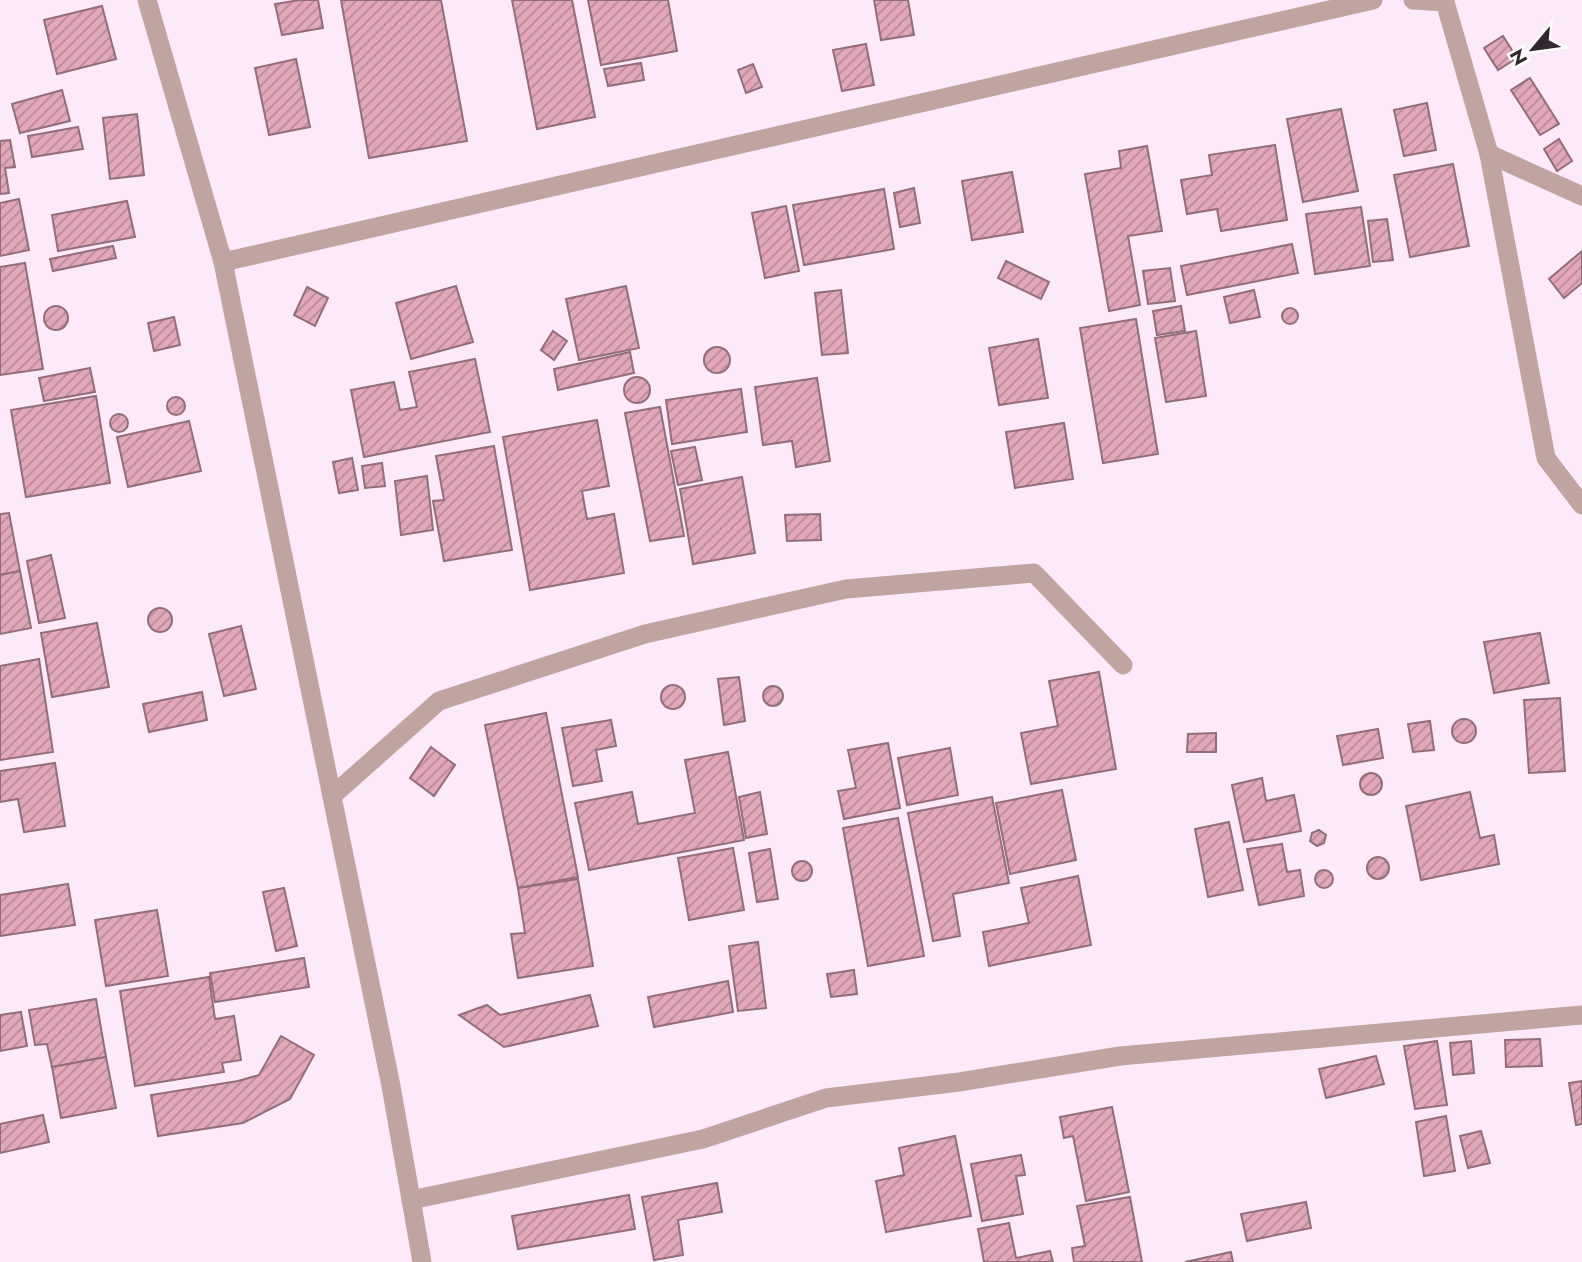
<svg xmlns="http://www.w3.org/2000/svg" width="1582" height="1262" font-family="Jost,sans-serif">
<defs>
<pattern id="building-hatch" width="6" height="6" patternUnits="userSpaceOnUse" patternTransform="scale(1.75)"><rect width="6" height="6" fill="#e2a7ba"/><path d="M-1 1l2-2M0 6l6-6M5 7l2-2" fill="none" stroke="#b88898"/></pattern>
</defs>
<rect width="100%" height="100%" fill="#fceafb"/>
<g fill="url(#building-hatch)" stroke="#936e7a" stroke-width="2">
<path d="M 300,0 L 318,0 L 323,28 L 282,35 L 275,4 Z"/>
<path d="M 341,0 L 441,0 L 467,141 L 369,158 Z"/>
<path d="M 512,0 L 572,0 L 595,117 L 537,129 Z"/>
<path d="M 588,0 L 668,0 L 677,51 L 601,65 Z"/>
<path d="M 874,0 L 908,0 L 914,35 L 881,40 Z"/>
<path d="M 102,6 L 116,59 L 57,74 L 44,20 Z"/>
<path d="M 1503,36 L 1517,58 L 1498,70 L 1484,48 Z"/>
<path d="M 866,44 L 874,85 L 842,91 L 833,50 Z"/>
<path d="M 296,59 L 310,127 L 269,135 L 255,68 Z"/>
<path d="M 641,63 L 644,80 L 608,86 L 604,69 Z"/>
<path d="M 753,64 L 762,87 L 746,93 L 738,70 Z"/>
<path d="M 1530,78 L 1559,124 L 1540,135 L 1511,90 Z"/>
<path d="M 62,90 L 70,121 L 20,133 L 12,104 Z"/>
<path d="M 1427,103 L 1436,150 L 1404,156 L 1394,110 Z"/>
<path d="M 1341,109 L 1358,191 L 1303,202 L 1287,119 Z"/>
<path d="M 137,114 L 144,175 L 110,179 L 103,118 Z"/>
<path d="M 78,127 L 83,149 L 32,157 L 28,136 Z"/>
<path d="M 1559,139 L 1572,161 L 1557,171 L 1544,149 Z"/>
<path d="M 10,140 L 15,167 L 5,168 L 9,193 L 0,194 L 0,141 Z"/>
<path d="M 1275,145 L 1287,220 L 1221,231 L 1217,209 L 1187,214 L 1181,180 L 1212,175 L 1209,155 Z"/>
<path d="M 1147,146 L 1162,231 L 1128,236 L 1140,305 L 1109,311 L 1085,174 L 1121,168 L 1119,151 Z"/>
<path d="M 1453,164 L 1469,246 L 1410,257 L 1394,175 Z"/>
<path d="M 1012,172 L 1023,232 L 972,240 L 962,181 Z"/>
<path d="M 914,188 L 920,223 L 900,227 L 894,193 Z"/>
<path d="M 884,189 L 894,249 L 804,265 L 793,205 Z"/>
<path d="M 19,199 L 29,250 L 0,256 L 0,203 Z"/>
<path d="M 127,201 L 135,237 L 58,251 L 52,215 Z"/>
<path d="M 786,206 L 799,271 L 765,278 L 752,213 Z"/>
<path d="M 1361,207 L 1370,266 L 1315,274 L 1306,214 Z"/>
<path d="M 1387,219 L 1393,260 L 1373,262 L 1368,221 Z"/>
<path d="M 1292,244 L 1298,273 L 1187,295 L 1181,266 Z"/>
<path d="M 113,246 L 116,258 L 53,271 L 50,259 Z"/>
<path d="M 1582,251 L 1582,283 L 1564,298 L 1549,279 Z"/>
<path d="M 1006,261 L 1049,282 L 1041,299 L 998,278 Z"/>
<path d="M 25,263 L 43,369 L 0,375 L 0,267 Z"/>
<path d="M 1170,268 L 1175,301 L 1148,304 L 1143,271 Z"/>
<path d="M 456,286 L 473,342 L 411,359 L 396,303 Z"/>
<path d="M 626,286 L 639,348 L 579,360 L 566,299 Z"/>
<path d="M 307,287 L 328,298 L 315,326 L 294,315 Z"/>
<path d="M 841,290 L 848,353 L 822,355 L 815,293 Z"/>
<path d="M 1254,290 L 1260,317 L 1230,323 L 1224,297 Z"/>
<path d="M 1181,306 L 1185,331 L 1157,335 L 1153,311 Z"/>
<circle cx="56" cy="318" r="12"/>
<circle cx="1290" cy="316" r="8"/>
<path d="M 174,317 L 180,345 L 154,351 L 148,323 Z"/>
<path d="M 1136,319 L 1158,454 L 1103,463 L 1080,328 Z"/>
<path d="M 553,331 L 567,341 L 554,360 L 541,350 Z"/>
<path d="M 1196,331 L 1206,396 L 1166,402 L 1155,338 Z"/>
<path d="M 1038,339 L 1048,398 L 999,405 L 989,348 Z"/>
<circle cx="717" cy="360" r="13"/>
<path d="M 630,352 L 634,373 L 558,390 L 554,369 Z"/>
<path d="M 475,359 L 490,432 L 364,457 L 351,390 L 394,382 L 400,410 L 417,407 L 409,372 Z"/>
<path d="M 90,368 L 95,392 L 44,401 L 39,378 Z"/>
<circle cx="637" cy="390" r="13"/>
<path d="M 817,378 L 830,461 L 796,467 L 792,441 L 763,445 L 755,387 Z"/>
<path d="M 741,389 L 747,432 L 672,444 L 666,400 Z"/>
<path d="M 96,396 L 110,483 L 26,497 L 11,410 Z"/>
<circle cx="176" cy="406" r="9"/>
<path d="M 660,407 L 684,536 L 650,541 L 625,413 Z"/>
<circle cx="119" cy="423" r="9"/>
<path d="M 597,420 L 609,486 L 582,491 L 587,519 L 614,514 L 624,573 L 530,590 L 503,437 Z"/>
<path d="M 189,421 L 201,471 L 128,487 L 117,437 Z"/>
<path d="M 1064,423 L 1073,479 L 1015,488 L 1006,432 Z"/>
<path d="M 494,446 L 512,550 L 444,561 L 433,501 L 444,500 L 436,456 Z"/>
<path d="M 695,447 L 702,480 L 678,485 L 671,451 Z"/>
<path d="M 352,458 L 358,490 L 339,493 L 333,462 Z"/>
<path d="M 382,463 L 385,486 L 365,488 L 362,466 Z"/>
<path d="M 427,476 L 433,530 L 401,535 L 395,481 Z"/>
<path d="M 742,477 L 755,553 L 693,564 L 680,489 Z"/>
<path d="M 9,513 L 20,571 L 0,575 L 0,514 Z"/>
<path d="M 820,514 L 821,540 L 787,541 L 785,515 Z"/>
<path d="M 51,555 L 65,618 L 39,623 L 27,561 Z"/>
<path d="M 20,571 L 31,628 L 0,634 L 0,575 Z"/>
<circle cx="160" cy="620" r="12"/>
<path d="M 97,623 L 109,687 L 52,697 L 41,633 Z"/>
<path d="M 241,626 L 256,689 L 224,696 L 209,634 Z"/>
<path d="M 1540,633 L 1549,683 L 1494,693 L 1484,642 Z"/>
<path d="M 39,659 L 53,752 L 0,760 L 0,666 Z"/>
<path d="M 1099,672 L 1116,769 L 1031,784 L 1021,733 L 1058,726 L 1049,681 Z"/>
<path d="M 739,677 L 745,721 L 724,725 L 718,679 Z"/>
<circle cx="673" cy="697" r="12"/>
<circle cx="773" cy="696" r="10"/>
<path d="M 202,692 L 207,720 L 149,732 L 143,704 Z"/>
<path d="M 1560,698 L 1565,771 L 1529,773 L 1524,700 Z"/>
<path d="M 546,713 L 578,877 L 518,888 L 485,725 Z"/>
<circle cx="1464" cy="731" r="12"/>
<path d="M 611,720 L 616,746 L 596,750 L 602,781 L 573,786 L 562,728 Z"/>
<path d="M 1430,721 L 1434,750 L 1413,752 L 1408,724 Z"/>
<path d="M 1378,729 L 1383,758 L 1343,765 L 1337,736 Z"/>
<path d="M 1216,733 L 1216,752 L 1187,752 L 1188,734 Z"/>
<path d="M 888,743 L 900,808 L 844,819 L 838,791 L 856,788 L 848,750 Z"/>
<path d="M 431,747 L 455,765 L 434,796 L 410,778 Z"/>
<path d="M 950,748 L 958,795 L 907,805 L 898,758 Z"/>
<path d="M 728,752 L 744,840 L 589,870 L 575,803 L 632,792 L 638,824 L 695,813 L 685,760 Z"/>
<path d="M 55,763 L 65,826 L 24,832 L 18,799 L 0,802 L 0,771 Z"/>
<circle cx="1371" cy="784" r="11"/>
<path d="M 1262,778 L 1266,801 L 1294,795 L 1301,831 L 1244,842 L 1232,785 Z"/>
<path d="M 1062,790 L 1076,860 L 1010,874 L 996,803 Z"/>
<path d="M 760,792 L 767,834 L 746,838 L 739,797 Z"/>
<path d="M 1470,792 L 1480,838 L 1494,835 L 1499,864 L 1421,880 L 1406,806 Z"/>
<path d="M 992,797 L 1009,883 L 953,894 L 960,936 L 933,941 L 908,813 Z"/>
<path d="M 898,818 L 924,956 L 868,966 L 843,828 Z"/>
<path d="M 1229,822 L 1243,890 L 1208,897 L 1195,829 Z"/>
<path d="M 1319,830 L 1326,835 L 1324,843 L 1317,846 L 1310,841 L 1312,833 Z"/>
<path d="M 1282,844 L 1287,872 L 1300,870 L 1304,896 L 1259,905 L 1247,849 Z"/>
<path d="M 733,848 L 744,910 L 689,920 L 678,858 Z"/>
<path d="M 770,849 L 778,899 L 757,902 L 749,853 Z"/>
<circle cx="1378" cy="868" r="11"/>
<circle cx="802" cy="871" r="10"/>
<circle cx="1324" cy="879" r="9"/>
<path d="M 1078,876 L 1091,945 L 989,966 L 983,932 L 1029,923 L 1021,888 Z"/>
<path d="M 578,879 L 593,966 L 518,978 L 511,934 L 525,933 L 518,888 Z"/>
<path d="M 68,884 L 75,925 L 0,936 L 0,895 Z"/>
<path d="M 284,888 L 297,946 L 276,951 L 263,892 Z"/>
<path d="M 157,910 L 168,976 L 106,986 L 95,920 Z"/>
<path d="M 758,942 L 766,1008 L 738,1011 L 729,946 Z"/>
<path d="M 304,958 L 309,987 L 215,1002 L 210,973 Z"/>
<path d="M 854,970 L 857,994 L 831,997 L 827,974 Z"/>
<path d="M 209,977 L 215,1019 L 234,1016 L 241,1060 L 222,1063 L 224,1072 L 135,1086 L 120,991 Z"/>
<path d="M 728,981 L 733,1012 L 654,1027 L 648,997 Z"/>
<path d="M 590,995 L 598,1026 L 504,1047 L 459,1015 L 487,1005 L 500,1015 Z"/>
<path d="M 96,999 L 106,1057 L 52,1067 L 47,1044 L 35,1045 L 29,1010 Z"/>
<path d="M 21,1012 L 27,1046 L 0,1051 L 0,1015 Z"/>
<path d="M 281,1036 L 314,1055 L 290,1099 L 243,1123 L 158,1136 L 151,1095 L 238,1081 L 259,1075 Z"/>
<path d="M 1540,1039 L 1542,1066 L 1506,1067 L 1505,1040 Z"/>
<path d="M 1437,1041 L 1447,1105 L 1415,1109 L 1404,1046 Z"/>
<path d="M 1471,1041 L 1474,1073 L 1453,1075 L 1450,1043 Z"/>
<path d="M 1376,1056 L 1384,1084 L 1326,1098 L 1319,1069 Z"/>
<path d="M 106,1057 L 116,1108 L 61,1118 L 52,1067 Z"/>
<path d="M 1582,1081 L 1582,1124 L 1576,1125 L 1569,1083 Z"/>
<path d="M 1112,1107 L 1129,1192 L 1086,1201 L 1073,1136 L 1064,1138 L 1060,1117 Z"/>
<path d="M 43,1115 L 49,1142 L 0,1153 L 0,1124 Z"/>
<path d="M 1446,1116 L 1455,1171 L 1424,1176 L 1416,1122 Z"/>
<path d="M 1481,1131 L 1490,1163 L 1468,1168 L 1460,1136 Z"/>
<path d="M 955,1136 L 971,1216 L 886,1232 L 876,1181 L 904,1175 L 899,1148 Z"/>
<path d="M 1021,1155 L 1025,1175 L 1016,1176 L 1023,1214 L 982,1221 L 971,1164 Z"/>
<path d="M 717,1183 L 722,1212 L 678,1220 L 683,1255 L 654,1260 L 642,1197 Z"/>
<path d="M 629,1195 L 635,1229 L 518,1249 L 512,1216 Z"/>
<path d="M 1130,1197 L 1142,1262 L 1074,1262 L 1072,1248 L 1085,1246 L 1077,1206 Z"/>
<path d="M 1306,1202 L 1311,1228 L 1247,1241 L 1241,1214 Z"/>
<path d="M 1009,1223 L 1016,1258 L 1050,1251 L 1053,1262 L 984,1262 L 978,1229 Z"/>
<path d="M 1231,1252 L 1233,1262 L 1185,1262 Z"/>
</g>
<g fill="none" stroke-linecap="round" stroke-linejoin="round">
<g stroke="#bfa49f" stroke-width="19">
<path d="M 147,0 L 223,262 L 1373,0"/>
<path d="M 1413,0 L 1445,2 L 1489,154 L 1582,196"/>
<path d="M 1489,154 L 1546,458 L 1582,505"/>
<path d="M 223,262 L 391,1086 L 422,1262"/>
<path d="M 332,796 L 439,701 L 645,634 L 846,589 L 1034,573 L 1123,665"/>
<path d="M 411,1200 L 703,1139 L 826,1098 L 959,1082 L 1120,1056 L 1582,1015"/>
</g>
</g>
<g transform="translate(1533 49) rotate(241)" stroke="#ffffff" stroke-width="5" paint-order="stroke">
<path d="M0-5L12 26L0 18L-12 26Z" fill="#322731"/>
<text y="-10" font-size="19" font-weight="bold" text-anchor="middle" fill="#322731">N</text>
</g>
</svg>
